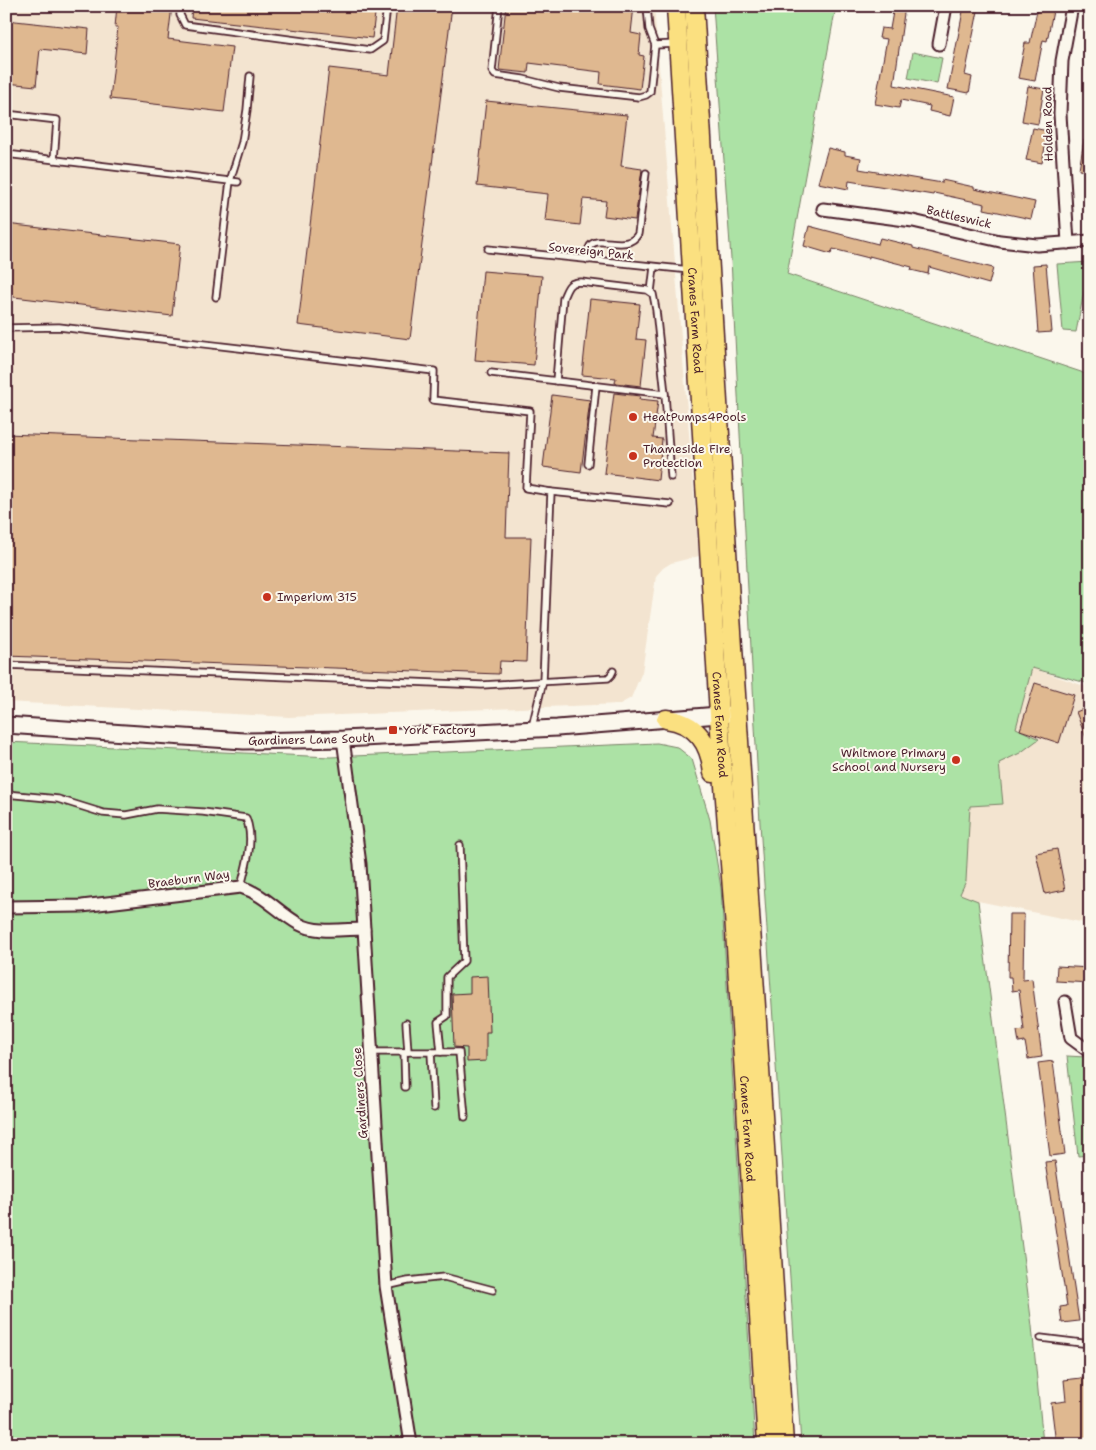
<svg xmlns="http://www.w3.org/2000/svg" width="1096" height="1450" font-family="'Shantell Sans',sans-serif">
<rect width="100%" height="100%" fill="#fbf7ec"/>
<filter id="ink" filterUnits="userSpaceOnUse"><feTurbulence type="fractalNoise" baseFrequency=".02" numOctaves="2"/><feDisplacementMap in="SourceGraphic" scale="10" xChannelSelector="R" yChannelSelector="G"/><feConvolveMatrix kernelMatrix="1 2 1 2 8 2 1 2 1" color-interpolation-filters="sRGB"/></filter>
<g filter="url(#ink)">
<g fill="#f3e4d0">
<path d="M 6,6 L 654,6 L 699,556 L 671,563 L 663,568 L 656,576 L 642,672 L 631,698 L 620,704 L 289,717 L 6,702 Z"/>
<path d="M 868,624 L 1032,668 L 1090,688 L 1090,924 L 978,901 L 958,898 Z"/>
</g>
<g fill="#ace2a5" stroke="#7b8068">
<path d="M 713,6 L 836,6 L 787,274 L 1081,372 L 1090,377 L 1090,684 L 1032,668 L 1016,728 L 1039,739 L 1020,753 L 999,763 L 1003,804 L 970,806 L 966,881 L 960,894 L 978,901 L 1032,1326 L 1043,1444 L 801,1444 L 760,823 L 731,259 Z"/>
<path d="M 913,52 L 942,58 L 937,84 L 908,78 Z"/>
<path d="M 1090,262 L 1076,332 L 1063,331 L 1057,264 Z"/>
<path d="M 6,742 L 330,757 L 657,743 L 677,747 L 692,759 L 710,820 L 721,888 L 755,1444 L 6,1444 Z"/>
<path d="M 1067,1056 L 1086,1057 L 1090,1087 L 1090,1155 L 1078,1156 Z"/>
</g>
<g fill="#dfb890" stroke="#4a1f2b">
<path d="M 117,6 L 172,6 L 168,39 L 232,47 L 224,112 L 110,99 L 118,27 L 115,27 Z"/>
<path d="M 192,6 L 376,6 L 372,38 L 191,18 Z"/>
<path d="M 397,6 L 452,6 L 410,339 L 298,325 L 329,68 L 389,75 Z"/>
<path d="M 506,6 L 634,6 L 631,33 L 641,35 L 639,55 L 644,56 L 640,89 L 600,84 L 601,72 L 529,63 L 528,73 L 499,70 Z"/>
<path d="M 894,6 L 905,6 L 894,85 L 954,97 L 950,116 L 929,111 L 930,106 L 901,100 L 899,108 L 875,104 L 887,39 L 879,38 L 881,28 L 890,29 Z"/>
<path d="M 964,6 L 979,6 L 965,75 L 972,77 L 969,93 L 948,89 Z"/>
<path d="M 1038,6 L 1054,6 L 1047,41 L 1043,40 L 1035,81 L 1018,78 L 1025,43 L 1030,43 Z"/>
<path d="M 6,20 L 89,29 L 87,54 L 40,49 L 36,86 L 6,83 Z"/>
<path d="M 1028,86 L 1044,89 L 1038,124 L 1022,121 Z"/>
<path d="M 486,101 L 627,115 L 621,166 L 642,169 L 635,220 L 604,216 L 606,201 L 583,199 L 580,225 L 545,221 L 548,194 L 477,186 Z"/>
<path d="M 1033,128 L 1048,131 L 1042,163 L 1026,160 Z"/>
<path d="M 1084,140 L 1090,141 L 1090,172 L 1079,170 Z"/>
<path d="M 828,148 L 845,152 L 845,155 L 861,158 L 859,169 L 942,183 L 942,180 L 974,187 L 974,189 L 1035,202 L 1031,219 L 984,209 L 985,204 L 934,193 L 933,195 L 849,181 L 848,189 L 818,183 Z"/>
<path d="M 6,224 L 180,244 L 172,316 L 6,296 Z"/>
<path d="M 809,226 L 878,244 L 880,238 L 913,246 L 913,248 L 993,268 L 989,284 L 929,267 L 928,274 L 911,270 L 912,267 L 869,256 L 869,258 L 833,249 L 831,254 L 804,246 Z"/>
<path d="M 1046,264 L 1052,332 L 1038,333 L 1033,265 Z"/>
<path d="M 483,271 L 542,276 L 534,365 L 475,360 Z"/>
<path d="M 590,299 L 640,304 L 636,339 L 646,340 L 641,386 L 615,383 L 616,378 L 582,375 Z"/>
<path d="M 614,393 L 640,396 L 639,399 L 658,401 L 653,438 L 662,439 L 658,480 L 604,473 Z"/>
<path d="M 552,395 L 590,400 L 581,472 L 543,467 Z"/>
<path d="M 6,434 L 509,453 L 506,537 L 531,537 L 526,662 L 500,661 L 499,674 L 6,656 Z"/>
<path d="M 1035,683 L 1074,695 L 1059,743 L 1020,730 Z"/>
<path d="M 1090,706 L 1090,746 L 1089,746 L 1076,712 Z"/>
<path d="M 1057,849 L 1065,890 L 1045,894 L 1036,853 Z"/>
<path d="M 1009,914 L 1024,914 L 1023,980 L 1032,979 L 1042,1057 L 1028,1059 L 1025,1042 L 1019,1043 L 1017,1031 L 1024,1030 L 1019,990 L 1012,991 L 1011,977 L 1008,977 Z"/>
<path d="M 1057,966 L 1090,968 L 1090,983 L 1056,981 Z"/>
<path d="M 488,976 L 490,1032 L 486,1032 L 486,1061 L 467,1062 L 467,1048 L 454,1047 L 452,994 L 470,993 L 470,977 Z"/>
<path d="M 1053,1061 L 1065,1154 L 1050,1156 L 1038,1063 Z"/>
<path d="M 1055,1161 L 1079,1321 L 1062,1323 L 1060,1307 L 1067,1306 L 1045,1162 Z"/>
<path d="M 1090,1377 L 1090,1444 L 1056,1444 L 1051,1403 L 1066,1401 L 1064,1380 Z"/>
</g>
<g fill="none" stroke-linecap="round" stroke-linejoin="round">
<g stroke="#4a1f2b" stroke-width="9">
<g id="lane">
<path d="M 180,6 L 180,15 L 185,25 L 370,50 L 383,41 L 387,6"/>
<path d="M 499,6 L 492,71 L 495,75 L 523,79 L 559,88 L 639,97 L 646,95 L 650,92 L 655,45 L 649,29 L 647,6"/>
<path d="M 655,45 L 676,44"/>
<path d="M 6,114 L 57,120 L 54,160"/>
<path d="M 6,154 L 238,182"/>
<path d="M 488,249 L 690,270"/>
<path d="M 588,260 C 588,257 588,252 589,248 C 595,232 627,254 638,234 L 646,173"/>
<path d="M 651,292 L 654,267"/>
<path d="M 216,297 L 230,181 L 242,142 L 247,110 L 250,76"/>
<path d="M 6,328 L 59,327 L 434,371 L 433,400 L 530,411 L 526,488 L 551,492 L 543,681 L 532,727"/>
<path d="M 491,373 L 665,394"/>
<path d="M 556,381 L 563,298 C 568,287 568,282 581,282 L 647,290 L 653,294 L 656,310 L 665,394 L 671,477"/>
<path d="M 588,464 L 596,386"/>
<path d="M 551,492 L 670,504"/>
<path d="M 6,665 L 482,685 L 608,678 L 611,675 L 613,671"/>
<path d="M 6,794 L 58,799 L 103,813 L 126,815 L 157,809 L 203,812 L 246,818 C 255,841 246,864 241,887"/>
<path d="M 406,1023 L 408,1052"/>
<path d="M 372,1052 L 459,1052 L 465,1117"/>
<path d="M 404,1052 L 405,1087"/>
<path d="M 431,1052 L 434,1108"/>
<path d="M 441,1052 L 438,1022 L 447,1016 L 447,977 L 464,961 L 460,845"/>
<path d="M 386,1286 L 408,1281 L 444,1277 L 493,1290"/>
<path d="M 1041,1338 L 1090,1344"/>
</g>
</g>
<g stroke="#4a1f2b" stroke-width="15">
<g id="street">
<path d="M 939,44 L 946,6"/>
<path d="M 823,209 L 913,221 L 1000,241 L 1037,245 L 1090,241"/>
<path d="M 1068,243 L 1060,114 L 1062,61 L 1072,6"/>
<path d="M 343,739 L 360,864 L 386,1286 L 411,1444"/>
<path d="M 6,907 L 82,906 L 241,887 C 264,894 279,913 299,924 C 317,934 344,929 364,929"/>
<path d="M 1065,1002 L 1071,1038 L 1090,1052"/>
</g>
</g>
<g stroke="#4a1f2b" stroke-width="19">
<g id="secondary">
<path id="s1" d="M 6,725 L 244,741 L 343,739 L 557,728 L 731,714"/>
</g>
</g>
<g stroke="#4a1f2b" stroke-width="21">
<g id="primary">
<path id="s2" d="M 676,6 L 721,747 L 734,915 L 767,1444"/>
<path d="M 694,6 L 731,616 L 784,1444"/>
<path d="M 666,719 C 697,723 710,744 713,773"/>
</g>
</g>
<use href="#lane" stroke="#fbf7ec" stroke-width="5.5"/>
<use href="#street" stroke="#fbf7ec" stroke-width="11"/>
<use href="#secondary" stroke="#fbf7ec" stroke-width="15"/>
<use href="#primary" stroke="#fbe080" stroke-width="18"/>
</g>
</g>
<g fill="#c8321e" stroke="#fbf7ec" stroke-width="2">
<circle cx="633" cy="417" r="5"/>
<circle cx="633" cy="456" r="5"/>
<circle cx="267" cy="597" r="5"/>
<rect x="388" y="725" width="10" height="10" rx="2.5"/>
<circle cx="956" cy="760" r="5"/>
</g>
<g text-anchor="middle" stroke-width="4" stroke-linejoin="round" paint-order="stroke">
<g font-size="12" fill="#4a1f2b" stroke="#fbf7ec">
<text transform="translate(1048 124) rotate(-91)" y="4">Holden Road</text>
<text transform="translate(959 217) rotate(13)" y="4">Battleswick</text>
<text transform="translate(591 251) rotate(6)" y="4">Sovereign Park</text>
<text dy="4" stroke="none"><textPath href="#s2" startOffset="315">Cranes Farm Road</textPath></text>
<text dy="4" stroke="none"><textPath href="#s2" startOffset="720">Cranes Farm Road</textPath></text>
<text dy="4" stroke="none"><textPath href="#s1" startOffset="306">Gardiners Lane South</textPath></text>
<text transform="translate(189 879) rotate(-7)" y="4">Braeburn Way</text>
<text transform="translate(360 1093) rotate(-94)" y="4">Gardiners Close</text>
<text dy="4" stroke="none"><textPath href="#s2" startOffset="1125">Cranes Farm Road</textPath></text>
</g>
<g font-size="12" fill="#4a1f2b" stroke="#fbf7ec" text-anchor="start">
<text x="643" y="421">HeatPumps4Pools</text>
<text x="643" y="453">Thameside Fire<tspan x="643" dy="14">Protection</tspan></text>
<text x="277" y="601">Imperium 315</text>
<text x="403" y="734">York Factory</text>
<text x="946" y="757" text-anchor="end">Whitmore Primary<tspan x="946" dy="14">School and Nursery</tspan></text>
</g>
</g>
<rect width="1096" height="1450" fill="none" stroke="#fbf7ec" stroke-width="25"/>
<rect x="12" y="12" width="1071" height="1425" fill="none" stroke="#4a1f2b" stroke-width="2" filter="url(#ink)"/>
</svg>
